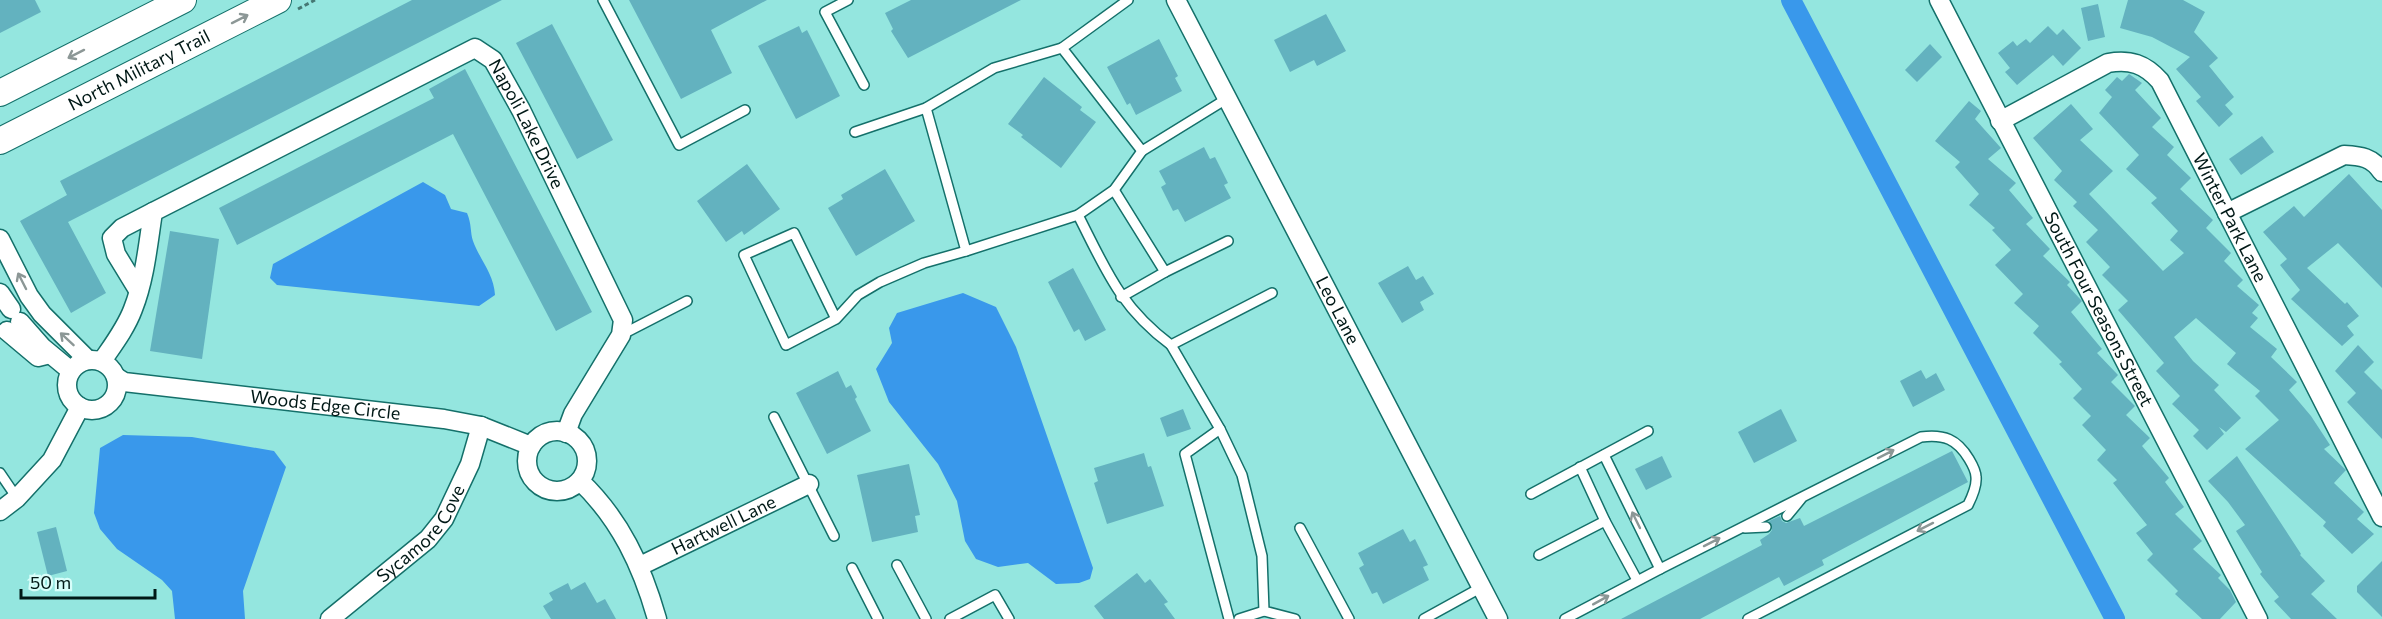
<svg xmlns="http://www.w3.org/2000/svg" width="2382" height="619" font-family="Commissioner,sans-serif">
<rect width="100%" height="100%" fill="#94e6df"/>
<g fill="#3998eb">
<path d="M 423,182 L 445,195 L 451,209 L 467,213 C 472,225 470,232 473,241 C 480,260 494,274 495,295 L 479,306 L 277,285 L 270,278 L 273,264 Z"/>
<path d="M 963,293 L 996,307 L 1016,347 L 1093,568 L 1090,579 L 1079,583 L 1056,584 L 1028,563 L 998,567 L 976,559 L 965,541 L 957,501 L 938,464 L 889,402 L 876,369 L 892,343 L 889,328 L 897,313 Z"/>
<path d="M 123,435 L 192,437 L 274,451 L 286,467 L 243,591 L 245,619 L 175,619 L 172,591 L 162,580 L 117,549 L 100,529 L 94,513 L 100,448 Z"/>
</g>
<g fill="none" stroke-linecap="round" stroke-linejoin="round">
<path stroke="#3998eb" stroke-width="20" d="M 1791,0 L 2115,619"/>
</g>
<g fill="#63b2bf">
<path d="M 0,0 L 35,0 L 41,12 L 0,33 Z"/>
<path d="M 412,0 L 502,0 L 68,222 L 106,293 L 71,313 L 20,221 L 67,195 L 60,181 Z"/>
<path d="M 629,0 L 767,0 L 711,30 L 732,73 L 681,99 Z"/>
<path d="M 911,0 L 1021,0 L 908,58 L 891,31 L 893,29 L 885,13 Z"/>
<path d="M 2128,0 L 2183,0 L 2205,12 L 2194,32 L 2218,58 L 2209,66 L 2234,97 L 2225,105 L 2233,114 L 2219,127 L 2196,101 L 2201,97 L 2176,69 L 2190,57 L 2152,37 L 2120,28 Z"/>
<path d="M 2098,4 L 2105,37 L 2088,41 L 2081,8 Z"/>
<path d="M 1326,14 L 1346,51 L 1317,66 L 1314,60 L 1290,72 L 1274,40 Z"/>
<path d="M 552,24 L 613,140 L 577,159 L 516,43 Z"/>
<path d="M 799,26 L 802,33 L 807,30 L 840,96 L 796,119 L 758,46 Z"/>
<path d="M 2048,26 L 2057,35 L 2063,29 L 2081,48 L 2063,66 L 2053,55 L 2017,85 L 2005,72 L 2010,68 L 1998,53 L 2013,41 L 2017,46 L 2026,39 L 2030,43 Z"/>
<path d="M 1159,39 L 1178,76 L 1175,78 L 1182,91 L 1136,115 L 1130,103 L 1127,105 L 1107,67 Z"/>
<path d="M 1930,44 L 1942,57 L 1917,82 L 1905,70 Z"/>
<path d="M 465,69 L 592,312 L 556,331 L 453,134 L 237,245 L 219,208 L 434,98 L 429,89 Z"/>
<path d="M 2129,74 L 2142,83 L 2135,90 L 2161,118 L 2152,127 L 2174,147 L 2167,155 L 2191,178 L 2180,189 L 2213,220 L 2206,228 L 2231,253 L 2224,261 L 2243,280 L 2237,286 L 2259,305 L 2252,313 L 2258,318 L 2250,327 L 2277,349 L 2271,357 L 2297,382 L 2289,390 L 2311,416 L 2330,445 L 2324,449 L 2346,470 L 2334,483 L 2364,512 L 2357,519 L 2374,534 L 2352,554 L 2323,526 L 2326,522 L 2245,449 L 2279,420 L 2255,396 L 2260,391 L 2227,364 L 2236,353 L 2196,318 L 2174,337 L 2193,361 L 2219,385 L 2214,390 L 2241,418 L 2226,432 L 2219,427 L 2224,434 L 2207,450 L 2193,436 L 2199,430 L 2172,404 L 2180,396 L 2156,371 L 2164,363 L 2118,310 L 2128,301 L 2102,275 L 2110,267 L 2086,242 L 2098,230 L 2073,206 L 2077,202 L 2054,180 L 2062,171 L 2033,138 L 2071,104 L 2093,129 L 2080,140 L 2113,171 L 2089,194 L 2163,271 L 2184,253 L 2170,240 L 2178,231 L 2151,203 L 2157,198 L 2126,169 L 2139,155 L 2099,113 L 2112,97 L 2105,90 L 2117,77 L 2122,81 Z"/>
<path d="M 1044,77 L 1082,107 L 1080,110 L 1096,122 L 1061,168 L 1021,137 L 1023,135 L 1008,124 Z"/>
<path d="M 1969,101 L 1981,111 L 1975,119 L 2001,148 L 1988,159 L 2016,183 L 2009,190 L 2033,218 L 2026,224 L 2050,249 L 2043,256 L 2070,282 L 2067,285 L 2082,301 L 2071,312 L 2102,349 L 2097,353 L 2118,375 L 2111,382 L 2135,406 L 2126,415 L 2150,438 L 2142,446 L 2169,478 L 2165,482 L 2184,507 L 2175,514 L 2202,541 L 2193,549 L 2221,575 L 2218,578 L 2230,590 L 2236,602 L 2220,619 L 2202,619 L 2175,594 L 2178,591 L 2147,560 L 2153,554 L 2136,533 L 2147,525 L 2113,483 L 2117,480 L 2097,460 L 2106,450 L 2082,425 L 2091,416 L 2073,398 L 2082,389 L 2059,364 L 2062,362 L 2033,333 L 2039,326 L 2014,303 L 2023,294 L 1995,265 L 2011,250 L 1992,230 L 1995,228 L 1969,205 L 1979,194 L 1955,167 L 1960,162 L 1935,141 Z"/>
<path d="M 2262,136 L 2274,152 L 2241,175 L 2229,159 Z"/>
<path d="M 1204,147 L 1210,159 L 1215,157 L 1228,183 L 1224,185 L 1231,198 L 1185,222 L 1178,209 L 1173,211 L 1161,187 L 1166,184 L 1159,171 Z"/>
<path d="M 747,164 L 780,209 L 744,235 L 742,231 L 726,242 L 697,201 Z"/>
<path d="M 885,169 L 915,221 L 856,256 L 828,208 L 843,199 L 841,195 Z"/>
<path d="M 2349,174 L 2382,210 L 2382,288 L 2338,243 L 2307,268 L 2345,304 L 2347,302 L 2359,316 L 2347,326 L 2354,335 L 2342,346 L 2291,299 L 2300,290 L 2280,265 L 2287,259 L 2263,232 L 2294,206 L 2304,217 Z"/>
<path d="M 170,231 L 219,239 L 202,359 L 150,351 Z"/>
<path d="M 1408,266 L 1416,280 L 1423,276 L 1434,294 L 1420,302 L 1424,310 L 1402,323 L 1378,283 Z"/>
<path d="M 1073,268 L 1106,330 L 1085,341 L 1079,329 L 1074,332 L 1048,282 Z"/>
<path d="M 2358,345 L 2374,362 L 2364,372 L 2382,390 L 2382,439 L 2347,402 L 2356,393 L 2335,371 Z"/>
<path d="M 1921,370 L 1926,379 L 1936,373 L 1945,390 L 1913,407 L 1900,381 Z"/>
<path d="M 838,371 L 846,388 L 851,385 L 857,397 L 855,399 L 871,431 L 827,454 L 796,393 Z"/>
<path d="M 1183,409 L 1191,429 L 1167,437 L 1160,418 Z"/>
<path d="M 1781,409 L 1797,441 L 1754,463 L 1738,432 Z"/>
<path d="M 1952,451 L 1968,482 L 1822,560 L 1824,565 L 1784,586 L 1779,577 L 1700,619 L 1621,619 L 1762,545 L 1760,540 L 1769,534 L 1772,530 L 1769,521 L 1780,516 L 1782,521 L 1786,523 L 1800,518 L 1804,526 Z"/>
<path d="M 1144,453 L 1148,467 L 1151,466 L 1164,506 L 1107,524 L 1094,483 L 1098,481 L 1094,468 Z"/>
<path d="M 1662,456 L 1672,477 L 1646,490 L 1635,469 Z"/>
<path d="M 2237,456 L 2301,554 L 2300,555 L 2325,581 L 2311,594 L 2337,619 L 2291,619 L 2274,601 L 2279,597 L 2260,574 L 2262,572 L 2236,531 L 2245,525 L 2228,502 L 2208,481 Z"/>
<path d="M 909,464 L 920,515 L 915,516 L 918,532 L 872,542 L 857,475 Z"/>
<path d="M 56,527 L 67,571 L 48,576 L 37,532 Z"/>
<path d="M 1403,529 L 1410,542 L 1415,539 L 1428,565 L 1423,567 L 1429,580 L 1383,604 L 1377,592 L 1372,594 L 1359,568 L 1364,565 L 1358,553 Z"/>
<path d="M 2382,561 L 2382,617 L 2357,592 L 2357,586 Z"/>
<path d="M 1137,573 L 1145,583 L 1150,579 L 1168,602 L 1164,604 L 1175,619 L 1104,619 L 1094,606 Z"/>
<path d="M 585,582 L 597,603 L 605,599 L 616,619 L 551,619 L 543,606 L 553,600 L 549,593 L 568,583 L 571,590 Z"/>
</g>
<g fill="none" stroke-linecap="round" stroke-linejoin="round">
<g stroke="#14706a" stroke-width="12">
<g id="service">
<path d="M 603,0 L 679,145 L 745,110"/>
<path d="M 848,0 L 825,12 L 864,85"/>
<path d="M 1128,0 L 1062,48 L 1142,151 L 1228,98"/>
<path d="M 926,108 L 966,251 L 1078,215 L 1114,190 L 1142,151"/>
<path d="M 855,132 L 926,108 L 994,68 L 1062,48"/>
<path d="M 1114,190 L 1165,272 L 1228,241"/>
<path d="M 1078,215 C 1106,270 1120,307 1171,345 L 1272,293"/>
<path d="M 1121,297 L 1165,272"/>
<path d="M 836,319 L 794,233 L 744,255 L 786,345 L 836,319 L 858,295 L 880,282 L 924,263 L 966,251"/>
<path d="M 621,335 L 687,301"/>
<path d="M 1171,345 L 1220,429 L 1242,475 L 1262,556 L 1264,611 L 1295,619"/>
<path d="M 774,417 L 834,536"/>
<path d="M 1220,429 L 1185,454 L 1229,619"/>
<path d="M 1580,467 L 1605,521 L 1637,580"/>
<path d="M 0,473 L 17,498"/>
<path d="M 1531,494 L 1648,431"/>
<path d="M 1787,516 L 1801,499"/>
<path d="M 1300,528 L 1349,619"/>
<path d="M 1745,528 L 1766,527"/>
<path d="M 1539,555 L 1605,521"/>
<path d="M 897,565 L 926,619"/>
<path d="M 852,568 L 878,619"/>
<path d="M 1660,569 L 1921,437 C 1944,434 1957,439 1969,459 C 1972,464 1976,472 1976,477 C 1977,486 1972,497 1968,505 L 1748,619"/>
<path d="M 950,619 L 995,595 L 1009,619"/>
<path d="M 1239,619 L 1264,611"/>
<path d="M 1424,619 L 1482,587"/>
<path d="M 1565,619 L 1660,569 L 1604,455"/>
</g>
</g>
<g stroke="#14706a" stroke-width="21">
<g id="minor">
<path id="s1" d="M 1176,0 L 1498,619"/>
<path id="s2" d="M 1939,0 L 2258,619"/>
<path id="s3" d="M 2000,121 L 2108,63 C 2130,59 2145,64 2160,81 L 2382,517"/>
<path d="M 2227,213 L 2344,155 C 2361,156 2372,157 2382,172"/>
<path d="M 0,239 L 29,296 L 42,314 L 88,360"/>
<path d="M 138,290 L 116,254 L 112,238 L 122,228 L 153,212"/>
<path d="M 0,293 L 11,309"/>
<path d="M 20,322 L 42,347 L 71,371"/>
<path d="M 7,331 L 38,357 L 46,355"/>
<circle cx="92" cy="385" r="25"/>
<path id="s4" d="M 102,361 C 113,345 126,328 133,309 C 145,279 148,244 153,212 L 475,48 L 493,60 L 521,110 L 623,320 L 621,335 L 573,414 L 566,433"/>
<path id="s5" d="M 116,377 L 124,382 L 444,419 L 481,426 L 531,446"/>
<circle cx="557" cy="461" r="30"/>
<path d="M 580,481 C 620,519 642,566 657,619"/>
<path d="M 0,511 L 17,498 L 52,460 L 80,407"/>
<path id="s6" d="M 640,566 L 809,484"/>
<path id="s7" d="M 330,619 L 428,539 L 444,519 L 470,464 L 481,426"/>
</g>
</g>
<g stroke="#14706a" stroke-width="28">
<g id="secondary">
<path d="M 0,93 L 183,0"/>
<path id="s8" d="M 0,141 L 278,0"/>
</g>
</g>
<path stroke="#457873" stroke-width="3" stroke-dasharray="4.5 3" stroke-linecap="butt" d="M 298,9 L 315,0"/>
<use href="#service" stroke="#fff" stroke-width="9"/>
<use href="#minor" stroke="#fff" stroke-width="18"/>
<use href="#secondary" stroke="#fff" stroke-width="26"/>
</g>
<defs><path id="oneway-shaft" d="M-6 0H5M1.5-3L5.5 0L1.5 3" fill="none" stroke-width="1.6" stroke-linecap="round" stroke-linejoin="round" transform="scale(1.5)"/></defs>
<g stroke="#8c9796">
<use href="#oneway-shaft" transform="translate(240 19) rotate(-27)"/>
<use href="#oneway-shaft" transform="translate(76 54) rotate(153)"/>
<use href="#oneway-shaft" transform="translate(22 281) rotate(-117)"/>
<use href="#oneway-shaft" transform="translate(67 339) rotate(-137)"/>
<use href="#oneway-shaft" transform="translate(1886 454) rotate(-27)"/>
<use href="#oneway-shaft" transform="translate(1636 520) rotate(-116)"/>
<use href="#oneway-shaft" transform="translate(1925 527) rotate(153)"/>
<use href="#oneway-shaft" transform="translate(1712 542) rotate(-27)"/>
<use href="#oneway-shaft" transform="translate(1601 600) rotate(-29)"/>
</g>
<g text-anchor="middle" stroke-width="4.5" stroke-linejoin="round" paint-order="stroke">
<g font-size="18" fill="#001816" stroke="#d8fefa">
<text dy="6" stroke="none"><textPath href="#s8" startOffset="156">North Military Trail</textPath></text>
<text dy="6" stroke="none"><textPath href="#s4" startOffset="615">Napoli Lake Drive</textPath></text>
<text dy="6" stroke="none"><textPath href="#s3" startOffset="334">Winter Park Lane</textPath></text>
<text dy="6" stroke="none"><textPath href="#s1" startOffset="350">Leo Lane</textPath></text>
<text dy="6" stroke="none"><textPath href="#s2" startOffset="348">South Four Seasons Street</textPath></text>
<text dy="6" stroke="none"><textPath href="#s5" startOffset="212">Woods Edge Circle</textPath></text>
<text dy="6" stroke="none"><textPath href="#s6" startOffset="93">Hartwell Lane</textPath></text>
<text dy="6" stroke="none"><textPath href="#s7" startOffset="126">Sycamore Cove</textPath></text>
</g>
</g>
<path d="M21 589v9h134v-9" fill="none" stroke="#001816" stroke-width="3"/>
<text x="30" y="589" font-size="18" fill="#001816" stroke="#d8fefa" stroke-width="4.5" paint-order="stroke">50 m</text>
</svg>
